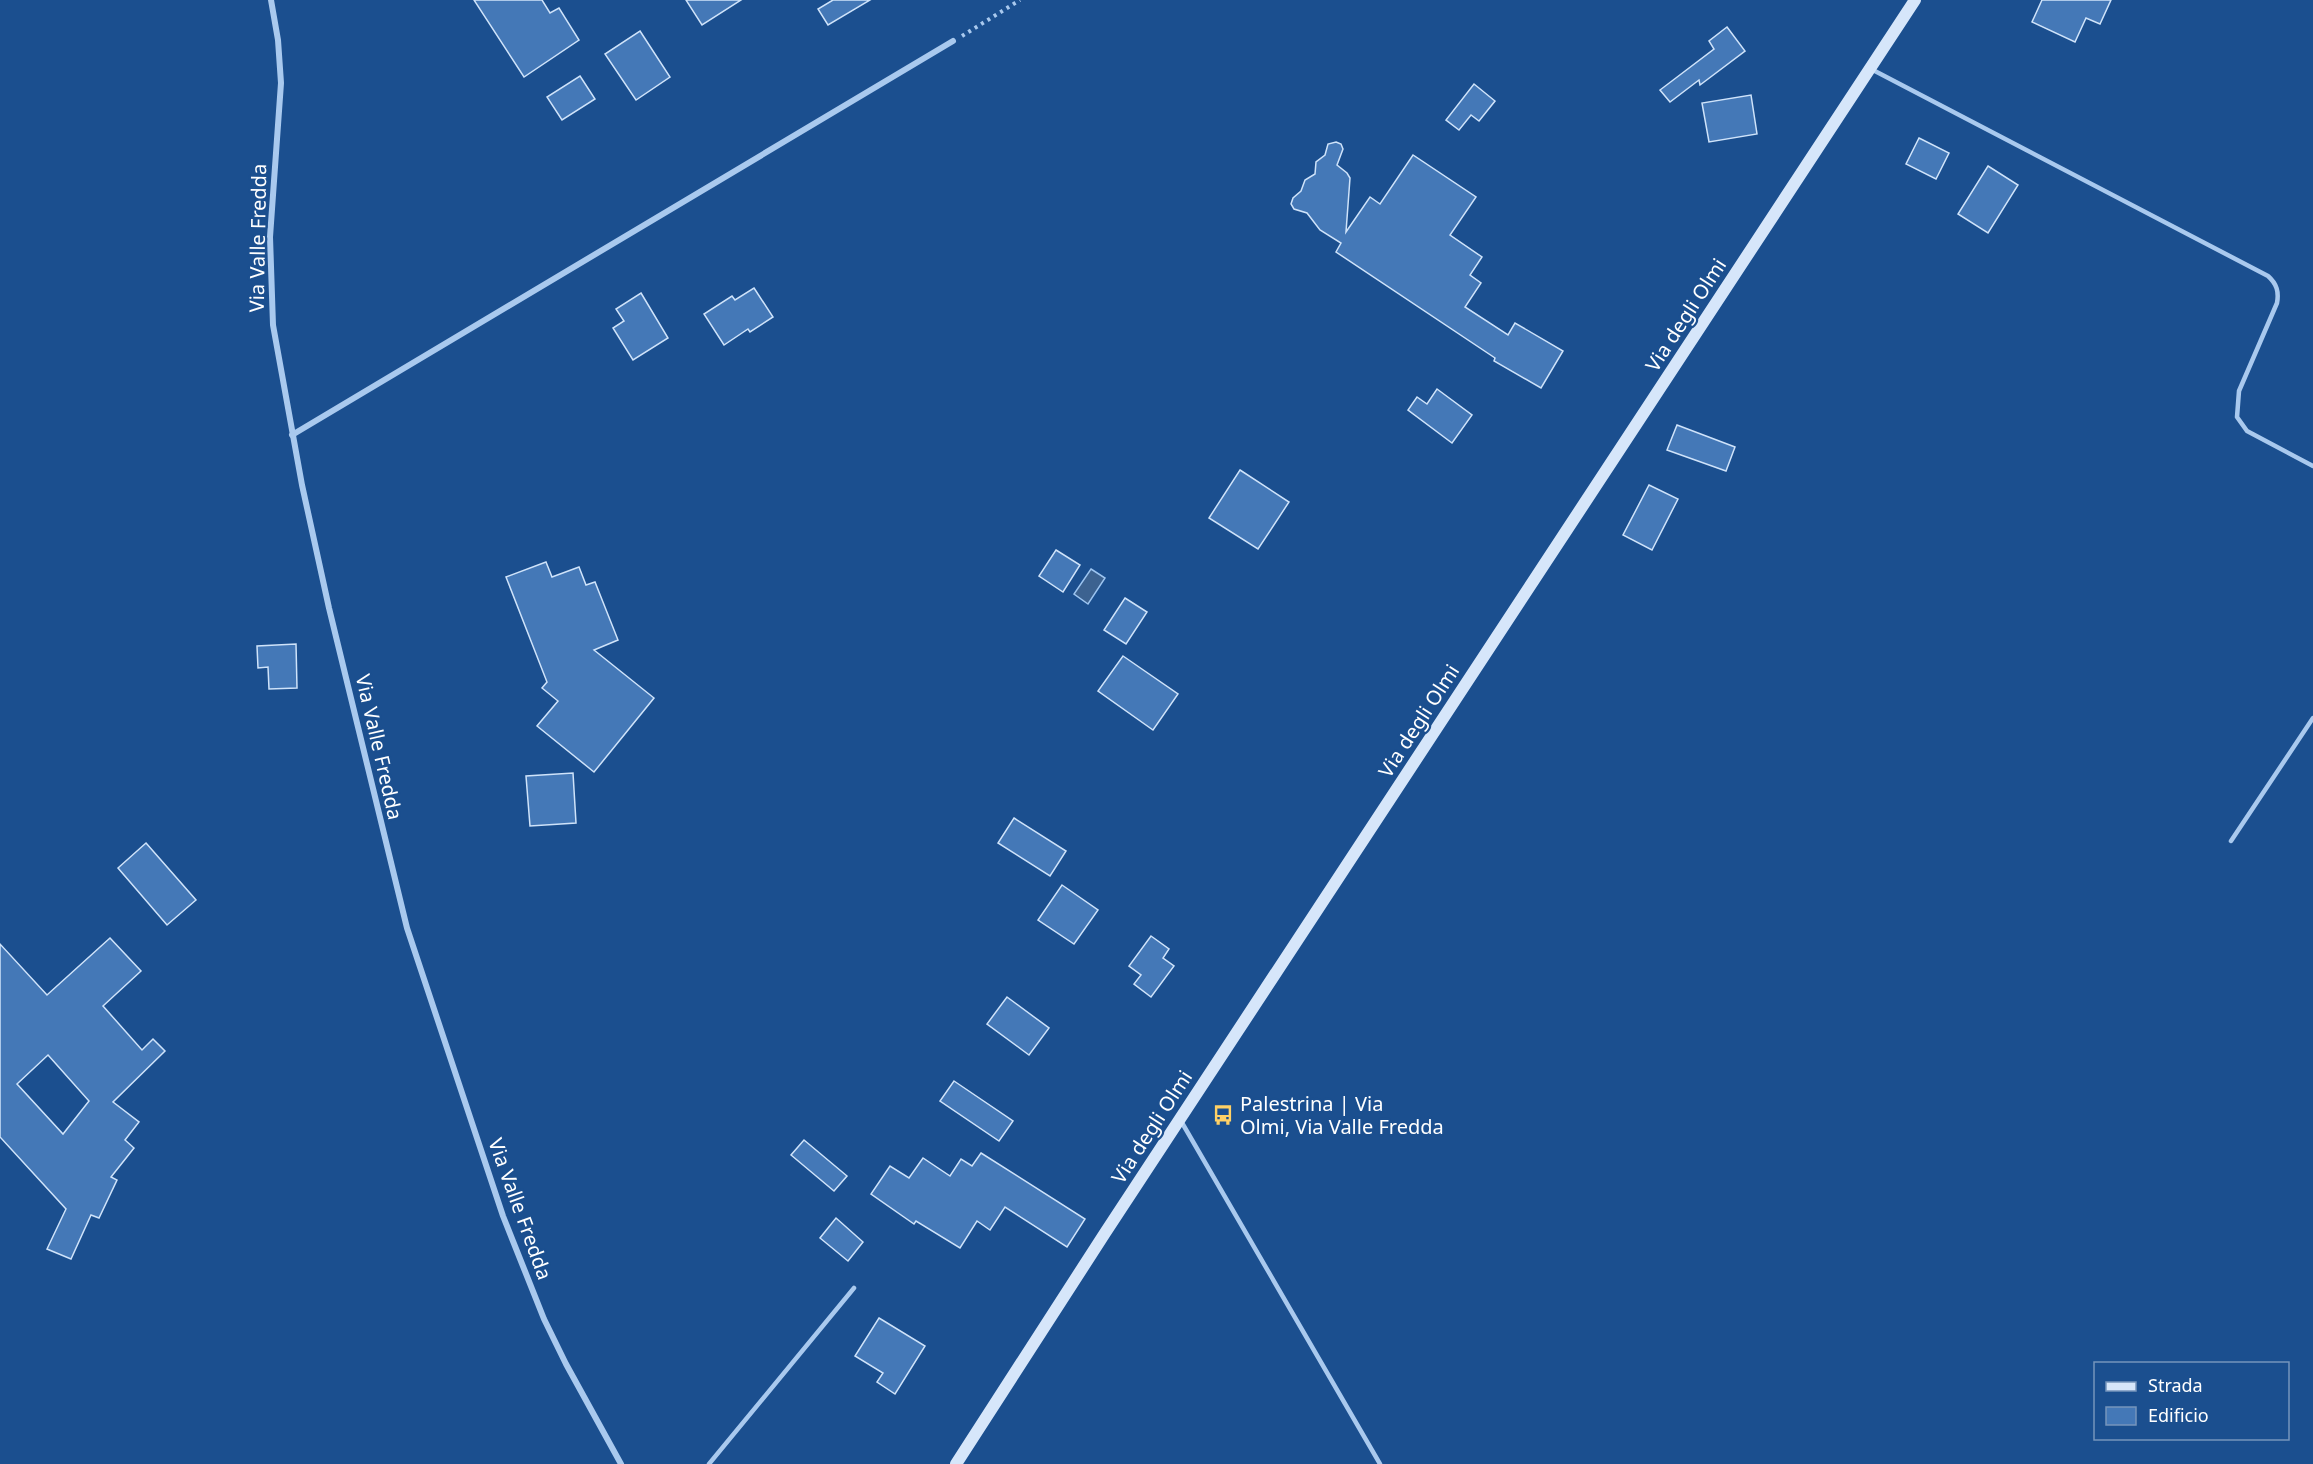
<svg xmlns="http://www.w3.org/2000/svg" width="2313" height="1464" font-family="'Noto Sans',sans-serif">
<rect width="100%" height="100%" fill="#1b4f8f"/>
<path fill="#3c6290" stroke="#9cc4f0" stroke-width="1.5" d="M 1091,569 L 1105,578 L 1088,604 L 1074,594 Z"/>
<g fill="#4478b7" stroke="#cfe3fa" stroke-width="1.5" fill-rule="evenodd">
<path d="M 474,0 L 542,0 L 550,13 L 559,8 L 579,40 L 524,77 Z"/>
<path d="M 686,0 L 741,0 L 702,25 Z"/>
<path d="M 833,0 L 870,0 L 828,25 L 818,9 Z"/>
<path d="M 2042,0 L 2111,0 L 2100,24 L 2086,18 L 2075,42 L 2032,22 Z"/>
<path d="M 1727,27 L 1745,51 L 1700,85 L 1699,80 L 1670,102 L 1660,90 L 1714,49 L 1709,41 Z"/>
<path d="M 640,31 L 670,77 L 636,100 L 605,54 Z"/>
<path d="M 580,76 L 595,99 L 562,120 L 547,97 Z"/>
<path d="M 1474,84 L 1495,101 L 1479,121 L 1471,115 L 1459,130 L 1446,120 Z"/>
<path d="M 1751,95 L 1757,134 L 1709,142 L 1702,103 Z"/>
<path d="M 1919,138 L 1949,153 L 1936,179 L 1906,164 Z"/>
<path d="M 1336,142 L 1341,144 L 1343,149 L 1337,165 L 1347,173 L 1350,178 L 1346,232 L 1370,197 L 1380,204 L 1413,155 L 1476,197 L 1450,235 L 1482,257 L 1470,275 L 1481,283 L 1465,307 L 1508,335 L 1515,323 L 1563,351 L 1541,388 L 1494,361 L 1495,358 L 1336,252 L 1341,243 L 1320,230 L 1307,213 L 1294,209 L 1291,204 L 1293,198 L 1301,191 L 1305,180 L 1315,174 L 1316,162 L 1325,155 L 1328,144 Z"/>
<path d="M 1988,166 L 2018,185 L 1988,233 L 1958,214 Z"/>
<path d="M 754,288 L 773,317 L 750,332 L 748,329 L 724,345 L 704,314 L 732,296 L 735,300 Z"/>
<path d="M 641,293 L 668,338 L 633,360 L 613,328 L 624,321 L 616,309 Z"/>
<path d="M 1437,389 L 1472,415 L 1452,443 L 1408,410 L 1417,397 L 1427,404 Z"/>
<path d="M 1677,425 L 1735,447 L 1726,471 L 1667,450 Z"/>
<path d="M 1240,470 L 1289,502 L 1258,549 L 1209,518 Z"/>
<path d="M 1649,485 L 1678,499 L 1652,550 L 1623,535 Z"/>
<path d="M 1056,550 L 1080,565 L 1063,592 L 1039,576 Z"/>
<path d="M 546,562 L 552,577 L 579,567 L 586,585 L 595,582 L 618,640 L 594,650 L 654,698 L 594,772 L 537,726 L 558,701 L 542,688 L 547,682 L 506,577 Z"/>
<path d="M 1125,598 L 1147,612 L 1126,644 L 1104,630 Z"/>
<path d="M 296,644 L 297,688 L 269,689 L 268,667 L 258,668 L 257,646 Z"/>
<path d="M 1123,656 L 1178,694 L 1153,730 L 1098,691 Z"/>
<path d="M 573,773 L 576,823 L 530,826 L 526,776 Z"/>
<path d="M 1014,818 L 1066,851 L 1050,876 L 998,843 Z"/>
<path d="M 146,843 L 196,900 L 167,925 L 118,868 Z"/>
<path d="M 1062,885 L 1098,910 L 1074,944 L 1038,920 Z"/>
<path d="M 1151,936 L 1169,949 L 1163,958 L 1174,966 L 1151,997 L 1134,984 L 1141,975 L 1129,966 Z"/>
<path d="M 110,938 L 141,971 L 103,1006 L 142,1050 L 153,1039 L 165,1051 L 113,1102 L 139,1122 L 125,1140 L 134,1148 L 111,1177 L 117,1180 L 99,1218 L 91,1215 L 71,1259 L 47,1249 L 66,1209 L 0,1137 L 0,944 L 47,995 ZM 48,1055 L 89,1101 L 63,1134 L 17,1084 Z"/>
<path d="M 1007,997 L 1049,1028 L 1029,1055 L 987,1024 Z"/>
<path d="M 954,1081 L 1013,1121 L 999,1141 L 940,1101 Z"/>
<path d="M 804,1140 L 847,1176 L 834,1191 L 791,1155 Z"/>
<path d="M 981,1153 L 1085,1219 L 1067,1247 L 1005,1207 L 990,1230 L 977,1221 L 960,1248 L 916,1221 L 914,1224 L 871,1194 L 890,1166 L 909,1178 L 923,1158 L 950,1176 L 961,1159 L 972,1166 Z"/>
<path d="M 836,1218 L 863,1242 L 848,1261 L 820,1238 Z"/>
<path d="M 879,1318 L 925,1346 L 895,1394 L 877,1382 L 883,1373 L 855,1356 Z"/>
</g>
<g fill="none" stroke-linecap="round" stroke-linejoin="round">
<path stroke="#a9c9ee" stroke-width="4" stroke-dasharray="3 4.5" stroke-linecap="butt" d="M 962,36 L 1020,0"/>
<g stroke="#a9c9ee" stroke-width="4.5">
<path d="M 1871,69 L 2268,276 C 2277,284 2279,292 2277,303 L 2239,391 L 2237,417 L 2247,431 L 2313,466"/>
<path d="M 2231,841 L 2313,718"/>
<path d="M 1181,1121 L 1380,1464"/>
<path d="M 709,1464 L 854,1288"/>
</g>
<g stroke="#a9c9ee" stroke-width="6">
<path d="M 271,0 L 278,40 L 281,83 L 270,237 L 273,325 L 302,485 L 329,608 L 407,928 L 503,1216 L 544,1319 L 566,1364 L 621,1464"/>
<path d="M 292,435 L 953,41"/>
</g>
<path stroke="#d6e6fa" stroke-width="12" d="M 956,1464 L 1105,1233 L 1915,0"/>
</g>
<defs>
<g id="bus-bare" transform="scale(1.62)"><path d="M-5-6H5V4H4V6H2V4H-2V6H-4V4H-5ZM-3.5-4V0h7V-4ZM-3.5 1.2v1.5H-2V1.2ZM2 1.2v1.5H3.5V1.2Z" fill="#ffd166" stroke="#1b4f8f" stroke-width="2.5" paint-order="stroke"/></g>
</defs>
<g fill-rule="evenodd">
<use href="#bus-bare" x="1223" y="1115"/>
</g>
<g text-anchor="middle" stroke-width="4.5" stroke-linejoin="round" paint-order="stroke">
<g font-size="20" fill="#fff" stroke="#1b4f8f">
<text transform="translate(258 238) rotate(-89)" y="7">Via Valle Fredda</text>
<text transform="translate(1686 315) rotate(-57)" y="7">Via degli Olmi</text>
<text transform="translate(1419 721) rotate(-57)" y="7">Via degli Olmi</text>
<text transform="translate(379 747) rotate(77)" y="7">Via Valle Fredda</text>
<text transform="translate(1152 1127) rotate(-57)" y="7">Via degli Olmi</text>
<text transform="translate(520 1209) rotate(70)" y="7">Via Valle Fredda</text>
</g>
<g font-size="20" fill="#fff" stroke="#1b4f8f" text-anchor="start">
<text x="1240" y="1111">Palestrina | Via<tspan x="1240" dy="23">Olmi, Via Valle Fredda</tspan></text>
</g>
</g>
<rect x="2094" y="1362" width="195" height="78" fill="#1b4f8f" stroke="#7695bc" stroke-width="1.5"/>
<rect x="2106" y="1382" width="30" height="9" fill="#d6e6fa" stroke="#7695bc" stroke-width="1.5"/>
<text x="2148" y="1392" font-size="18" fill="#ffffff">Strada</text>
<rect x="2106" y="1407" width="30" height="18" fill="#4478b7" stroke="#7695bc" stroke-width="1.5"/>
<text x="2148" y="1422" font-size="18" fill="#ffffff">Edificio</text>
</svg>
